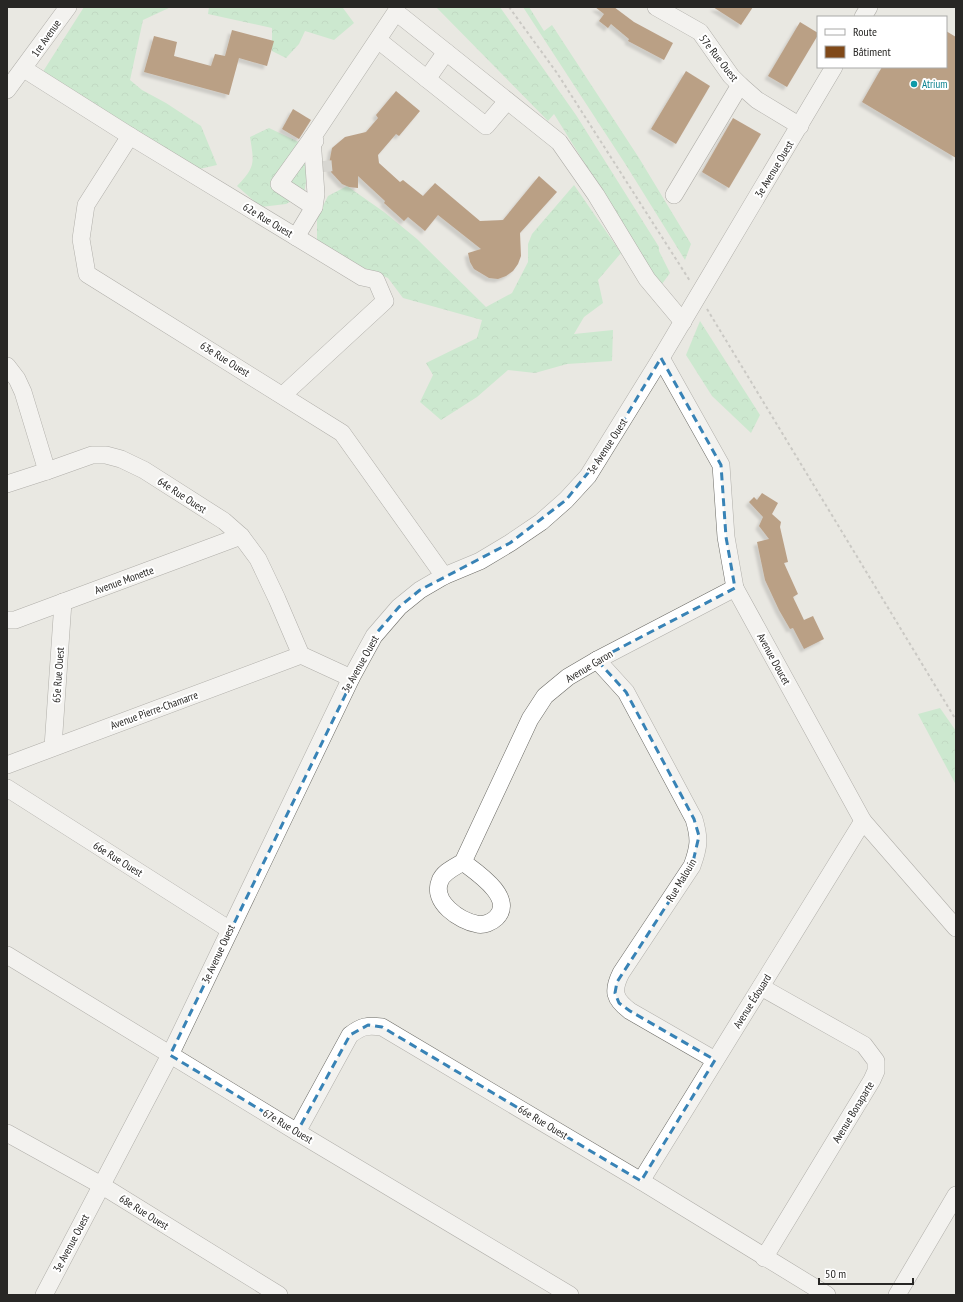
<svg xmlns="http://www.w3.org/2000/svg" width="963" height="1302" font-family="'PT Sans Narrow',sans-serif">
<defs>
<pattern id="forest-crowns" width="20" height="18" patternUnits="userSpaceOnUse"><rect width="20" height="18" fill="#a9e9b8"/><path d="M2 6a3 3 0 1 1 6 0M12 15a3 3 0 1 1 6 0" fill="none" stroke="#91c89e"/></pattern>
<filter id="shadow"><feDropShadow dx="-3.5" dy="3.5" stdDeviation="1" flood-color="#0004"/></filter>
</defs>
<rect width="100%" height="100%" fill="#e9e8e2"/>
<g fill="url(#forest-crowns)">
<path d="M 84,7 L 171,7 L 143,20 L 130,80 L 142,90 L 166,103 L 201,126 L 217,165 L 195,170 L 37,81 Z"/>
<path d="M 209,7 L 340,7 L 343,8 L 354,23 L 334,40 L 305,31 L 299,44 L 286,58 L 272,51 L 272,28 L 208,14 Z"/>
<path d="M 436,7 L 500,7 L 502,10 L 576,115 L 659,247 L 659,251 L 670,273 L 662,284 L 652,272 L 554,114 L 548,121 Z"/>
<path d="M 523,7 L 529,7 L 544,31 L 552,25 L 639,158 L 691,244 L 685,260 L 626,165 Z"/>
<path d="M 269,128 L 303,144 L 309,164 L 304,194 L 286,204 L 261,207 L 237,186 C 256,167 254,162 250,137 Z"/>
<path d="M 574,185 L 621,253 L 598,280 L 603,303 L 584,317 L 574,334 L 613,330 L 612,361 L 567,364 L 535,373 L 508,370 L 477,397 L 441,420 L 420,402 L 433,375 L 426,363 L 477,338 L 482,320 L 403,298 L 388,278 L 364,268 L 317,243 L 317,218 L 328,196 L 347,186 L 384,212 L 417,239 L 486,307 L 512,293 L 528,262 L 528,244 L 532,234 Z"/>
<path d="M 700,321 L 760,415 L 751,433 L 712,396 L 686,355 Z"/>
<path d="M 940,708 L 956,731 L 956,785 L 918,714 Z"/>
</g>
<g fill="#804918" filter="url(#shadow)">
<path d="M 595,7 L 614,7 L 634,22 L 673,43 L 664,60 L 628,41 L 629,39 L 611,24 L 608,28 L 599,21 L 604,14 Z"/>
<path d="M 713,7 L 753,7 L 741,25 Z"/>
<path d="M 800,22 L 818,33 L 818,35 L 787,87 L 768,76 Z"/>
<path d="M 232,30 L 274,41 L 267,66 L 239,58 L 229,95 L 144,72 L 154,36 L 177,42 L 174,56 L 211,66 L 215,54 L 225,56 Z"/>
<path d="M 946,31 L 956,37 L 956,158 L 862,102 L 882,67 L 946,67 Z"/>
<path d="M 686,71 L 710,86 L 676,144 L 651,129 Z"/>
<path d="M 396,91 L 420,111 L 399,136 L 396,134 L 378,155 L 379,163 L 400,182 L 403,180 L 423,196 L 435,183 L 480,221 L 503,220 L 539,176 L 557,192 L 520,233 L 521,256 L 518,264 L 513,271 L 506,276 L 498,279 L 489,278 L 474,269 L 470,262 L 468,253 L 481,249 L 438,215 L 425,231 L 408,217 L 404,221 L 384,203 L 385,201 L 358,176 L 358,188 L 349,187 L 342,184 L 331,172 L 329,164 L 332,148 L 345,137 L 366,132 L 378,118 L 376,115 Z"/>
<path d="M 293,109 L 311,120 L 299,139 L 282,129 Z"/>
<path d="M 733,118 L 761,134 L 729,188 L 702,172 Z"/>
<path d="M 762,493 L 778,503 L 772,514 L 781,522 L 780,527 L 788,562 L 784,563 L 798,594 L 793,597 L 804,620 L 813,616 L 824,639 L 804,649 L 793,628 L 790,629 L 779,610 L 765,580 L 757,542 L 769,539 L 759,526 L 763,517 L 749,502 L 754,497 L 757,500 Z"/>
</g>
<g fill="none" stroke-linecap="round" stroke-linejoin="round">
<path stroke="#c2c1bc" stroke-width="17" stroke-dasharray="17 8" stroke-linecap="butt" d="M 323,161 L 324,172"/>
<g stroke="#6b6a65" stroke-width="18">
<g id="minor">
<path d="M 656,7 L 700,32 L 731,76 L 740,85 L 757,100 L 800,126"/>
<path d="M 863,17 L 869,7"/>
<path d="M 378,40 L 486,126 L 507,101"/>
<path d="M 24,69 L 130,136 L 362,277 L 376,280 L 385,301 L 283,395"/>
<path d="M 427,79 L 446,52"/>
<path d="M 7,90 L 68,7"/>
<path d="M 130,136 L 86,205 L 81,239 L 87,274 L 342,433 L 444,576"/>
<path d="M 674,195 L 740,85"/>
<path d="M 314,207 L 279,184 L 312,138 L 315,141"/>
<path d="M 296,237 L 314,207 L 316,194 L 312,138 L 396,12 L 559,142 L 596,195 L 647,279 L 683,322"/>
<path d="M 661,358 L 721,465 L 726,537 L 735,588 L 863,821 L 956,928"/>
<path d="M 7,366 L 17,379 L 23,392 L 47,471 L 92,455 L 106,455 L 121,459 L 144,470 L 224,521 L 241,536 L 258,559 L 277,599 L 301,655 L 351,678"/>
<path d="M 7,484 L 47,471"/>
<path d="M 7,620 L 15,620 L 241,536"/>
<path d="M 597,660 L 626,692 L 694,819 C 700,839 699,847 692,866 L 621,973 C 612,991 614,999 630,1011 L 715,1060"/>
<path d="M 53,747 L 63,602"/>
<path d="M 7,765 L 301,655"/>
<path d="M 7,788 L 230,930"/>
<path d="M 463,862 C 476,872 516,898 496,918 C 492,922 483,926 477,924 C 460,921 431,902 440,881 C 443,872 455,867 463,862 L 530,719 L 545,696 L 568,677 L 597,660 L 735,588"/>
<path d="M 7,955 L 297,1132 L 570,1295"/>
<path d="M 761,987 L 864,1045 L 876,1061 L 876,1071 L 872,1080 L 764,1258"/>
<path d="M 297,1132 L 350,1035 C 362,1026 367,1025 382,1027 L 641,1181 L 827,1295"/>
<path d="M 7,1133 L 101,1185 L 279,1295"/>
<path d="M 641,1181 L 863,821"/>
<path d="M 44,1295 L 170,1055 L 351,678 L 374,636 L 399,607 L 420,590 L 444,576 L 480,561 L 510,543 L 541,522 L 566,500 L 588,476 L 661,358 L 834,67"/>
<path d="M 897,1295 L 956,1195"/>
</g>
</g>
<g stroke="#a5a4a0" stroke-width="2" stroke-dasharray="3 3" stroke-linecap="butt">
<path d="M 509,7 L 557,73 L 690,281"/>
<path d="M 707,309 L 956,720"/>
</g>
<use href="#minor" stroke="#fff" stroke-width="17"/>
</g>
<path d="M0 0H963V1302H0ZM 661,358 L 721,465 L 726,537 L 735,588 L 597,660 L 626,692 L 694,819 L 699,836 L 692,866 L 617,982 L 615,993 L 619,1003 L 630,1011 L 715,1060 L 641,1181 L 382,1027 L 368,1025 L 350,1035 L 297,1132 L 170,1055 L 374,636 L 399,607 L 420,590 L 510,543 L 566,500 L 604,453 Z" fill="#e9e8e2" fill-opacity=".55" fill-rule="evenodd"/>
<path fill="none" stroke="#3883b6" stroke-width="3" stroke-dasharray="8 5" stroke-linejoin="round" d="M 661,358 L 721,465 L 726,537 L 735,588 L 597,660 L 626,692 L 694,819 L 699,836 L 692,866 L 617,982 L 615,993 L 619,1003 L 630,1011 L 715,1060 L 641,1181 L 382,1027 L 368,1025 L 350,1035 L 297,1132 L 170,1055 L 374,636 L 399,607 L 420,590 L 510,543 L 566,500 L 604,453 Z"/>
<circle fill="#0f9aa8" stroke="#fff" stroke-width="1.5" cx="914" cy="84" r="4"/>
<g text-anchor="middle" stroke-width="4" stroke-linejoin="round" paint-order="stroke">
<g font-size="11" fill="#282725" stroke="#fff">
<text transform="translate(46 38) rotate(-55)" y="4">1re Avenue</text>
<text transform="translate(719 58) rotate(52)" y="4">57e Rue Ouest</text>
<text transform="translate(774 169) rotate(-59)" y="4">3e Avenue Ouest</text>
<text transform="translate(268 220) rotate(31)" y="4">62e Rue Ouest</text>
<text transform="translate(225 359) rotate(32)" y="4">63e Rue Ouest</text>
<text transform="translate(607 446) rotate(-57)" y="4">3e Avenue Ouest</text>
<text transform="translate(182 495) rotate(33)" y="4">64e Rue Ouest</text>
<text transform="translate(124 580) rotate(-20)" y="4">Avenue Monette</text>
<text transform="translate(774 659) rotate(61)" y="4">Avenue Doucet</text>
<text transform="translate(360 664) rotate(-61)" y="4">3e Avenue Ouest</text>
<text transform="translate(589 666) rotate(-31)" y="4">Avenue Garon</text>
<text transform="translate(58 675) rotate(-86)" y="4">65e Rue Ouest</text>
<text transform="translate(154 710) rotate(-20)" y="4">Avenue Pierre-Chamarre</text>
<text transform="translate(118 859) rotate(32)" y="4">66e Rue Ouest</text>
<text transform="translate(681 880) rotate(-59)" y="4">Rue Malouin</text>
<text transform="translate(218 954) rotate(-65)" y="4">3e Avenue Ouest</text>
<text transform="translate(752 1001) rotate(-58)" y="4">Avenue Édouard</text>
<text transform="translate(853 1112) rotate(-59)" y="4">Avenue Bonaparte</text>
<text transform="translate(543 1122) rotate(31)" y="4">66e Rue Ouest</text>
<text transform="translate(288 1126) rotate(31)" y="4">67e Rue Ouest</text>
<text transform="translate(144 1212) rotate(32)" y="4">68e Rue Ouest</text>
<text transform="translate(71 1243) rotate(-62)" y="4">3e Avenue Ouest</text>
</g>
<g font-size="11" fill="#0d838f" stroke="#fff" text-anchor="start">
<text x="922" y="88">Atrium</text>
</g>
</g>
<rect width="963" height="1302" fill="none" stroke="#282725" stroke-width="16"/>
<rect x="817" y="16" width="130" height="52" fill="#ffffff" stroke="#a9a9a8"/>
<rect x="825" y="29" width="20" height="6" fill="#ffffff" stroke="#a9a9a8"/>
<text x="853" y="36" font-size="12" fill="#282725">Route</text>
<rect x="825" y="46" width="20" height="12" fill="#804918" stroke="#a9a9a8"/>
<text x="853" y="56" font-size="12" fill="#282725">Bâtiment</text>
<path d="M819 1278v6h94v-6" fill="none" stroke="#282725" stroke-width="2"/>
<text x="825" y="1278" font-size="12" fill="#282725" stroke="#ffffff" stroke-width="3" paint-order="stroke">50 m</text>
</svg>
